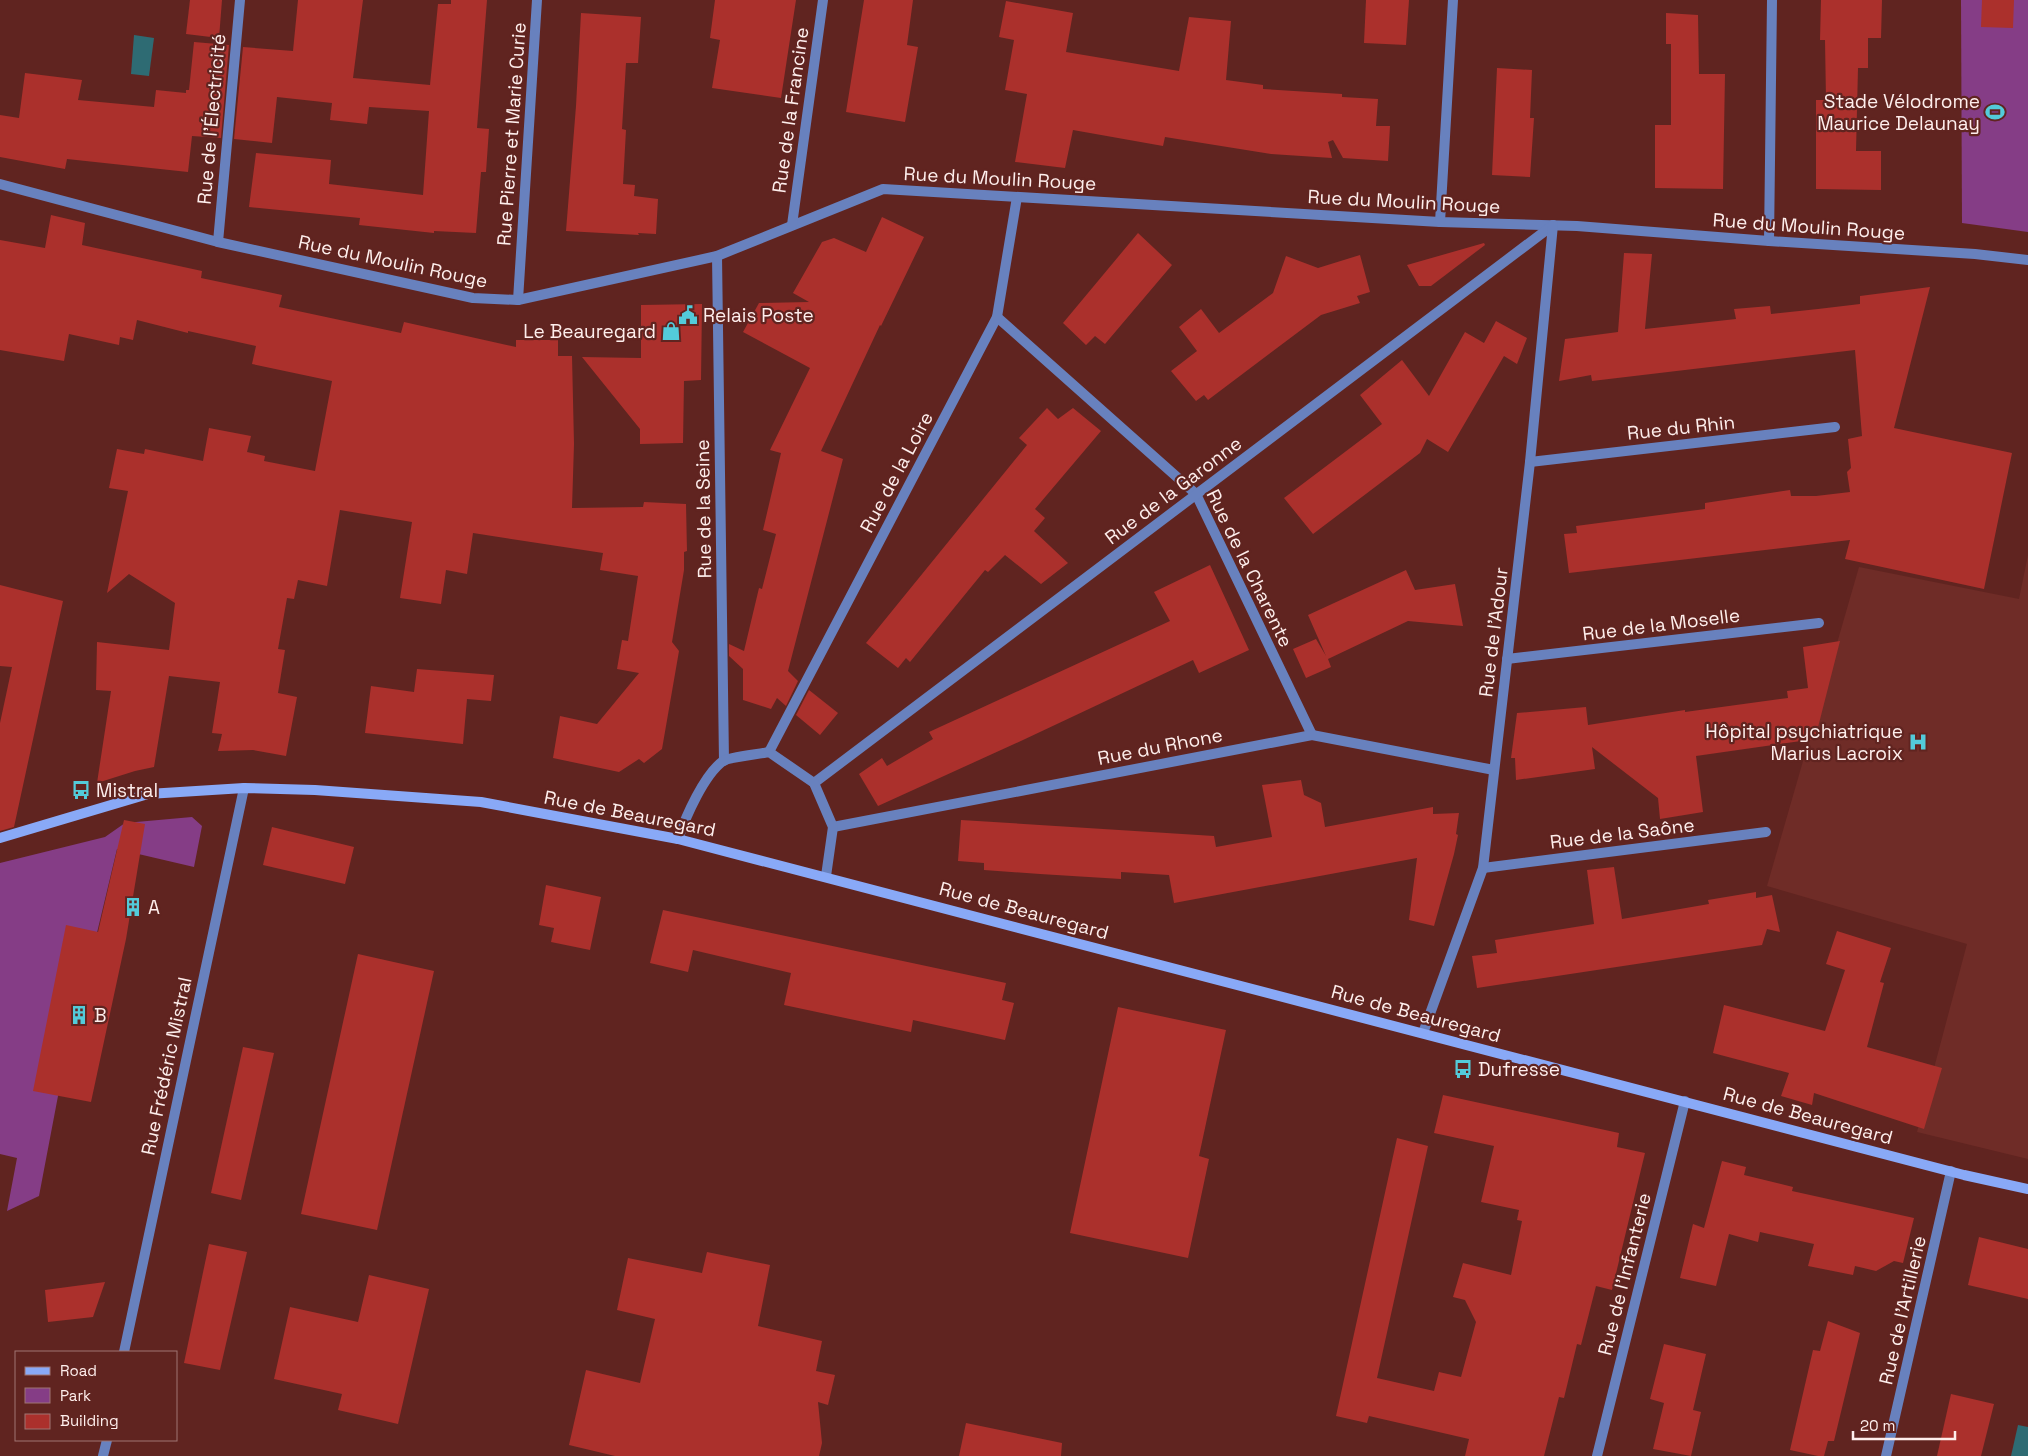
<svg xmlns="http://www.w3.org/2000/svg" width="2028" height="1456" font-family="'Space Grotesk',sans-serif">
<rect width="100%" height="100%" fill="#602420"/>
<path fill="#6f2c27" d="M 2028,555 L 2028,1159 L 1917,1132 L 1967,944 L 1767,886 L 1859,567 L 2019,599 Z"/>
<g fill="#853d86">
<path d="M 1961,0 L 2028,0 L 2028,232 L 1962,223 Z"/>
<path d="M 192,817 L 202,826 L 194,867 L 117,849 L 58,1096 L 39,1196 L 7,1211 L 17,1158 L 0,1154 L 0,863 L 105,837 L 125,823 Z"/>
</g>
<g fill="#2e6b73">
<path d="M 134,35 L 154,38 L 149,76 L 131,74 Z"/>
<path d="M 2018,1425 L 2028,1427 L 2028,1456 L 2011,1456 Z"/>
</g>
<g fill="#ab302c">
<path d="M 190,0 L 222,0 L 219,38 L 186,34 Z"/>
<path d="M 298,0 L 363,0 L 353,78 L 430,85 L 438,4 L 451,4 L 451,0 L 487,0 L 477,128 L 489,129 L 486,172 L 481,172 L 476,233 L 434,231 L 434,233 L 359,225 L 360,218 L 249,207 L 256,153 L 331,160 L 329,184 L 423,195 L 429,111 L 369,107 L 367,124 L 330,120 L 332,103 L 277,97 L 272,143 L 234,139 L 243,47 L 293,51 Z"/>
<path d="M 715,0 L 796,0 L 781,98 L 712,88 L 720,40 L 710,38 Z"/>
<path d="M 864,0 L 913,0 L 907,45 L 918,47 L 905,122 L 846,112 Z"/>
<path d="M 1366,0 L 1409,0 L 1406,45 L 1364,43 Z"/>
<path d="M 1821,0 L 1882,0 L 1881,38 L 1868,38 L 1868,68 L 1858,68 L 1856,151 L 1881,151 L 1881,190 L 1816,189 L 1816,100 L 1826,100 L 1825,40 L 1820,40 Z"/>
<path d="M 1982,0 L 2014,0 L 2013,28 L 1981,27 Z"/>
<path d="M 1006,1 L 1073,13 L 1066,52 L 1179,71 L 1189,17 L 1231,21 L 1226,80 L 1263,85 L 1263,89 L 1342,94 L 1342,97 L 1378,99 L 1376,126 L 1390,126 L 1388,161 L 1343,158 L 1333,140 L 1328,142 L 1332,158 L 1271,154 L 1165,137 L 1163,146 L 1073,130 L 1065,168 L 1015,162 L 1027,94 L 1005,90 L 1014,40 L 999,37 Z"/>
<path d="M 581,13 L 641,17 L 638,63 L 626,63 L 622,129 L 626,130 L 623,184 L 635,185 L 634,196 L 658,199 L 656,234 L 638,233 L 639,235 L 566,231 L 576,106 Z"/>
<path d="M 1666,13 L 1698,15 L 1699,74 L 1725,74 L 1723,189 L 1655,188 L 1655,125 L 1671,125 L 1671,44 L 1666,44 Z"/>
<path d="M 194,42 L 229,45 L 221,138 L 192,136 L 188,172 L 67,159 L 65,169 L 0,157 L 0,115 L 19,118 L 25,73 L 82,80 L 78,100 L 154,107 L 156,90 L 186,93 L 186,90 L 189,90 Z"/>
<path d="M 1497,68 L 1532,70 L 1530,118 L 1534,118 L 1530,177 L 1492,175 Z"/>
<path d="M 51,215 L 85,223 L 82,245 L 202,271 L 201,278 L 282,295 L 279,307 L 401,333 L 404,322 L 516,347 L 516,340 L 558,340 L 558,356 L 572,356 L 574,444 L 572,508 L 643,507 L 644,502 L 686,504 L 687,551 L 684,552 L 684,570 L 672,642 L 679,651 L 662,749 L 644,763 L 639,759 L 619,772 L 553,758 L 560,716 L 597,724 L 639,673 L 617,669 L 622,640 L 628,641 L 638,576 L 600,570 L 603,553 L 473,533 L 467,574 L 446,570 L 441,604 L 400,598 L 412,522 L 340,510 L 327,586 L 298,580 L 294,599 L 287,598 L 278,649 L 285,650 L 278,693 L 297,697 L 286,756 L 253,750 L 218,751 L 222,734 L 212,733 L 220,682 L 169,676 L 154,767 L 135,771 L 97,783 L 111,691 L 96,690 L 97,642 L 169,650 L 175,603 L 129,574 L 107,593 L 128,491 L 109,488 L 117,449 L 144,454 L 145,449 L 203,461 L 209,428 L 251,436 L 247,452 L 265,456 L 264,461 L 315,471 L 332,381 L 252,364 L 256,346 L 188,331 L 188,333 L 137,320 L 133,340 L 120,337 L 119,345 L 69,334 L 64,361 L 0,350 L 0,240 L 45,248 Z"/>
<path d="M 882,217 L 924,237 L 881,326 L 880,325 L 821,451 L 843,459 L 788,671 L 798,681 L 786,706 L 777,698 L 771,709 L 743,700 L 743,669 L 729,656 L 729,644 L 744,651 L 759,588 L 762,589 L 776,534 L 763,530 L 781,453 L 770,450 L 810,368 L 743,332 L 759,303 L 809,302 L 793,293 L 822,242 L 834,238 L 866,252 Z"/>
<path d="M 1138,233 L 1172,265 L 1105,344 L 1095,336 L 1086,345 L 1063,323 Z"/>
<path d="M 1484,243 L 1485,245 L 1431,286 L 1419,286 L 1407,265 Z"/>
<path d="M 1624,253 L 1652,254 L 1645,329 L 1736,319 L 1734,309 L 1770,306 L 1771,314 L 1818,309 L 1860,304 L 1860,296 L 1930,287 L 1894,428 L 2012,453 L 1984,589 L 1845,559 L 1850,540 L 1569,573 L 1564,534 L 1577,533 L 1576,526 L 1705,509 L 1705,503 L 1790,490 L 1791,496 L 1816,496 L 1850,492 L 1847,472 L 1851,468 L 1848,439 L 1862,436 L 1855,350 L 1592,381 L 1591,375 L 1559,381 L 1565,339 L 1618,332 Z"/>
<path d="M 1360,255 L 1370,292 L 1357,296 L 1360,303 L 1321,315 L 1208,400 L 1204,395 L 1196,401 L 1171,371 L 1197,351 L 1179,327 L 1201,309 L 1219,333 L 1273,293 L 1286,256 L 1318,268 Z"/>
<path d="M 702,304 L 701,380 L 684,381 L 683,443 L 640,444 L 640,429 L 582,357 L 641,358 L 641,305 Z"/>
<path d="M 1496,321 L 1527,338 L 1517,364 L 1504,356 L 1448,452 L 1427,439 L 1420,453 L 1313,534 L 1284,498 L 1382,424 L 1360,395 L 1402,360 L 1429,396 L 1465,332 L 1484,343 Z"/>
<path d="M 1047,408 L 1058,419 L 1073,408 L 1101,431 L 1035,509 L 1045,518 L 1034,531 L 1068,563 L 1041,584 L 1005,555 L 988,572 L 985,570 L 910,662 L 906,658 L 898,668 L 866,643 L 1027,445 L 1019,438 Z"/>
<path d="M 1210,565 L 1249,650 L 1199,673 L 1193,660 L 1023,740 L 878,806 L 859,774 L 882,758 L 887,766 L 933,739 L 929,732 L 1170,621 L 1154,592 Z"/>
<path d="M 1406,570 L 1415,590 L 1455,584 L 1463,626 L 1408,621 L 1328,659 L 1331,667 L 1306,678 L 1293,649 L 1316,639 L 1326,656 L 1308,615 Z"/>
<path d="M 0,585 L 63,601 L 14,827 L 0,831 L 0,723 L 12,667 L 0,666 Z"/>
<path d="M 1840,641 L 1815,739 L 1696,756 L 1703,812 L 1660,819 L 1658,798 L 1592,747 L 1595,769 L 1516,780 L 1515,758 L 1511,758 L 1517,713 L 1586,707 L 1588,725 L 1685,710 L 1685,712 L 1788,698 L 1787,691 L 1808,688 L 1803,647 Z"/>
<path d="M 417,669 L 494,675 L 491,701 L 467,699 L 463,744 L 365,733 L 371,686 L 414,692 Z"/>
<path d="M 809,690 L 838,713 L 820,735 L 796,715 Z"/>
<path d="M 1301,780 L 1304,795 L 1321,803 L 1325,827 L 1433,807 L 1433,814 L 1459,813 L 1456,834 L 1458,835 L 1454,854 L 1434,926 L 1409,920 L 1417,858 L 1174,903 L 1169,875 L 1121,872 L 1121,879 L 1040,874 L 984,870 L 984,863 L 958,861 L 961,820 L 1214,836 L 1216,847 L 1272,837 L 1262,785 Z"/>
<path d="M 124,820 L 145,824 L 126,939 L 91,1102 L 33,1091 L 66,925 L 98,932 Z"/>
<path d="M 272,827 L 354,847 L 345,884 L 263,865 Z"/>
<path d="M 1614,867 L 1622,919 L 1709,904 L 1708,900 L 1756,892 L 1756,898 L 1772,895 L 1780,932 L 1767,929 L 1762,945 L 1477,988 L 1472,956 L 1497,953 L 1495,940 L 1594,924 L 1587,870 Z"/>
<path d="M 546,885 L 601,897 L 590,950 L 551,942 L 554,928 L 539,925 Z"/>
<path d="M 663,910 L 1006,983 L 1002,1000 L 1014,1003 L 1005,1040 L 913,1020 L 911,1032 L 784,1005 L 791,973 L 693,950 L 688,972 L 650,963 Z"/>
<path d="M 1837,931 L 1891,948 L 1880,982 L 1884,983 L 1867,1047 L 1942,1068 L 1924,1129 L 1814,1093 L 1812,1105 L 1781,1096 L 1789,1073 L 1713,1053 L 1724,1005 L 1825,1031 L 1845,970 L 1826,964 Z"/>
<path d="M 358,954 L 434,971 L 377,1230 L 301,1214 Z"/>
<path d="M 1118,1007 L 1226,1030 L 1199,1156 L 1209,1159 L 1188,1258 L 1070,1233 Z"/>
<path d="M 243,1047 L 274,1053 L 241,1200 L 211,1193 Z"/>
<path d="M 1443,1095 L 1619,1133 L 1617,1147 L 1645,1153 L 1612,1290 L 1596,1286 L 1581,1345 L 1577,1344 L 1564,1398 L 1559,1397 L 1544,1456 L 1465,1456 L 1469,1439 L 1369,1416 L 1367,1423 L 1336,1416 L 1397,1138 L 1428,1146 L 1377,1378 L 1434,1391 L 1439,1372 L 1461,1377 L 1476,1322 L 1465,1300 L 1453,1297 L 1463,1263 L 1511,1275 L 1522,1221 L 1517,1220 L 1519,1210 L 1481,1202 L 1494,1146 L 1434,1133 Z"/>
<path d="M 1722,1161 L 1746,1167 L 1744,1175 L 1793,1187 L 1792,1191 L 1914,1218 L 1903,1263 L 1894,1261 L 1876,1271 L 1855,1266 L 1853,1275 L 1808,1266 L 1814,1244 L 1760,1232 L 1758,1242 L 1729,1234 L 1716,1286 L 1680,1278 L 1693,1224 L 1704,1228 Z"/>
<path d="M 1979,1237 L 2028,1249 L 2028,1299 L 1968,1285 Z"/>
<path d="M 209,1244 L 247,1252 L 220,1370 L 184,1363 Z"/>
<path d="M 707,1252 L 770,1265 L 758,1326 L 822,1341 L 816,1371 L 835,1375 L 828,1405 L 818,1402 L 822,1443 L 819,1456 L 615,1456 L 569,1445 L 586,1370 L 640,1383 L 655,1319 L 617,1310 L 628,1258 L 702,1273 Z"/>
<path d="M 369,1275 L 429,1289 L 398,1424 L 338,1410 L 342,1394 L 274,1379 L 290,1307 L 358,1322 Z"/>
<path d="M 105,1282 L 93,1317 L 48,1322 L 45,1290 Z"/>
<path d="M 1828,1321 L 1860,1333 L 1834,1441 L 1828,1441 L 1824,1456 L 1818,1456 L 1790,1450 L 1813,1350 L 1820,1351 Z"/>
<path d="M 1664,1344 L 1706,1354 L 1693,1410 L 1701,1412 L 1691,1456 L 1653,1449 L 1664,1403 L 1650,1399 Z"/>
<path d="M 1951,1394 L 1994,1404 L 1981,1456 L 1937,1456 Z"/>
<path d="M 966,1423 L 1062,1443 L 1061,1456 L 959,1456 Z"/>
</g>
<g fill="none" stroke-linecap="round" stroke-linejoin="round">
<g stroke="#6881be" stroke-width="10">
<path d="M 0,184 L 218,242 L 473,298 L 518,300 L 717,256 L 883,189 L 1440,222 L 1577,226 L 1769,241 L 1975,254 L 2028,260"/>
<path d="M 1440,222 L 1453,0"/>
<path d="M 792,225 L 823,0"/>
<path d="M 1769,241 L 1772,0"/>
<path d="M 218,242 L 240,0"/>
<path d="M 717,256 L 724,761"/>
<path d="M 518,300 L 537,0"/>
<path d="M 997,317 L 1196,494 L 1312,735"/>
<path d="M 1530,462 L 1835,427"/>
<path d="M 1507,659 L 1819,623"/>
<path d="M 769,752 L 997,317 L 1017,197"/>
<path d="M 814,783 L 1553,225"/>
<path d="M 833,827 L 1312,735 L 1494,770"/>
<path d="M 678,839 C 686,816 704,775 723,761 C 729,757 760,754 769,752 L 814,783 L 833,827 L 826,876"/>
<path d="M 1483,868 L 1766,832"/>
<path d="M 1423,1033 L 1483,868 L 1530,462 L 1553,225"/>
<path d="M 124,1352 L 244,788"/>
<path d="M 103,1456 L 107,1440"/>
<path d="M 1597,1456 L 1685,1101"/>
<path d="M 1886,1456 L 1951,1171"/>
</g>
<path stroke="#89a9f7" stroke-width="10" d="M 0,838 L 148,794 L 244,788 L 315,790 L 481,802 L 678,839 L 1964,1175 L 2028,1189"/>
</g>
<defs>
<g id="stadium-bare" transform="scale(1.5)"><path d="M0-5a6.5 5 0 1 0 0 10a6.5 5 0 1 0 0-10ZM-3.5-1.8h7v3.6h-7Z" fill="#53cbda" stroke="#602420" stroke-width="2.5" paint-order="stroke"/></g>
<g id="civic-bare" transform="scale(1.5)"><path d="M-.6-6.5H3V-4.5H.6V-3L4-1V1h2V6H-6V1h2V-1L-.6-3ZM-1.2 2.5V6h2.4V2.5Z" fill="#53cbda" stroke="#602420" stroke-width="2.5" paint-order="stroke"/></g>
<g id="shop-bare" transform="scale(1.5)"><path d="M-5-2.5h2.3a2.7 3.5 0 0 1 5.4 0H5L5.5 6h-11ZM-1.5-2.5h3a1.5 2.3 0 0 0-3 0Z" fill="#53cbda" stroke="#602420" stroke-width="2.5" paint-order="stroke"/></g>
<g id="hospital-bare" transform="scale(1.5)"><path d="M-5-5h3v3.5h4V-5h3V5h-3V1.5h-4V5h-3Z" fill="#53cbda" stroke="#602420" stroke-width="2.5" paint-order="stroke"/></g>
<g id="bus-bare" transform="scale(1.5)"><path d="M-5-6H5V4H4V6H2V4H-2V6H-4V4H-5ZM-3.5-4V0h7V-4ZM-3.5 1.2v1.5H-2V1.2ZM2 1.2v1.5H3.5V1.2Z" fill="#53cbda" stroke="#602420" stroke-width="2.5" paint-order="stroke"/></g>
<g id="building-bare" transform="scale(1.5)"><path d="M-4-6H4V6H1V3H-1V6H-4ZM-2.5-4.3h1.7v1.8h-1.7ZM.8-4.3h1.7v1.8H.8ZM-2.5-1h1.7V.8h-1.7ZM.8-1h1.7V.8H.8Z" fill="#53cbda" stroke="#602420" stroke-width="2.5" paint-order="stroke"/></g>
</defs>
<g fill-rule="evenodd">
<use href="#stadium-bare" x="1995" y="112"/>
<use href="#civic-bare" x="688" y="315"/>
<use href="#shop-bare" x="671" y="331"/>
<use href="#hospital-bare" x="1918" y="742"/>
<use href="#bus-bare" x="81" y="790"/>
<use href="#building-bare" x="133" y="907"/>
<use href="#building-bare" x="79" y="1015"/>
<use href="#bus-bare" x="1463" y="1069"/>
</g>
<g text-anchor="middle" stroke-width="4.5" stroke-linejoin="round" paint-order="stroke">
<g font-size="19" fill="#feeeec" stroke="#602420" text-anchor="start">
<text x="1980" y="108" text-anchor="end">Stade Vélodrome<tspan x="1980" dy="22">Maurice Delaunay</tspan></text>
<text x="703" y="322">Relais Poste</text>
<text x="656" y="338" text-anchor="end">Le Beauregard</text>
<text x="1903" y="738" text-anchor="end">Hôpital psychiatrique<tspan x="1903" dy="22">Marius Lacroix</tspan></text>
<text x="96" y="797">Mistral</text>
<text x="148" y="914">A</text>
<text x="94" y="1022">B</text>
<text x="1478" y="1076">Dufresse</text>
</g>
<g font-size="19" fill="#feeeec" stroke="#602420">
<text transform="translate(790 110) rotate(-82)" y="7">Rue de la Francine</text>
<text transform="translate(211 119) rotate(-85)" y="7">Rue de l'Électricité</text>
<text transform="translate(511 134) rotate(-86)" y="7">Rue Pierre et Marie Curie</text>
<text transform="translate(1000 178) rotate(3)" y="7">Rue du Moulin Rouge</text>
<text transform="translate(1404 201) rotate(3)" y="7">Rue du Moulin Rouge</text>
<text transform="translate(1809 226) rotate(4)" y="7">Rue du Moulin Rouge</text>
<text transform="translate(393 261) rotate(12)" y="7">Rue du Moulin Rouge</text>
<text transform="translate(1681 427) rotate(-6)" y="7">Rue du Rhin</text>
<text transform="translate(896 472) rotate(-62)" y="7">Rue de la Loire</text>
<text transform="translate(1173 490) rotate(-37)" y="7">Rue de la Garonne</text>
<text transform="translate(703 509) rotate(-91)" y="7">Rue de la Seine</text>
<text transform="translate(1250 568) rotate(64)" y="7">Rue de la Charente</text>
<text transform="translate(1661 624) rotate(-7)" y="7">Rue de la Moselle</text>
<text transform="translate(1493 632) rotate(-83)" y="7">Rue de l'Adour</text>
<text transform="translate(1160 746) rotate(-11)" y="7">Rue du Rhone</text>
<text transform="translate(630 813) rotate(11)" y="7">Rue de Beauregard</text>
<text transform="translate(1622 833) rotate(-7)" y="7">Rue de la Saône</text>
<text transform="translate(1024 910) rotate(15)" y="7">Rue de Beauregard</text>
<text transform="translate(1416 1013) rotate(15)" y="7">Rue de Beauregard</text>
<text transform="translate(166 1066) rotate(-78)" y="7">Rue Frédéric Mistral</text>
<text transform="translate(1808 1115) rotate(15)" y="7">Rue de Beauregard</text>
<text transform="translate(1624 1274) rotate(-76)" y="7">Rue de l'Infanterie</text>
<text transform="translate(1902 1310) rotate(-77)" y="7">Rue de l'Artillerie</text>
</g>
</g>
<rect x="15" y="1351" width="162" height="90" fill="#602420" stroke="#9f7572"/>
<rect x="25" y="1367" width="25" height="8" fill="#89a9f7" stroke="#9f7572"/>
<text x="60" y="1376" font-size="15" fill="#feeeec">Road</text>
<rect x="25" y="1388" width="25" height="15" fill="#853d86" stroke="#9f7572"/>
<text x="60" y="1401" font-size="15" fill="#feeeec">Park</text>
<rect x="25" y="1414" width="25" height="15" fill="#ab302c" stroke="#9f7572"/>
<text x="60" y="1426" font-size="15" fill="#feeeec">Building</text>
<path d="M1853 1431v8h102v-8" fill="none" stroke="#feeeec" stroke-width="2.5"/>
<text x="1860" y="1431" font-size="15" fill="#feeeec" stroke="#602420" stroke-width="4" paint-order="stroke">20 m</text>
</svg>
